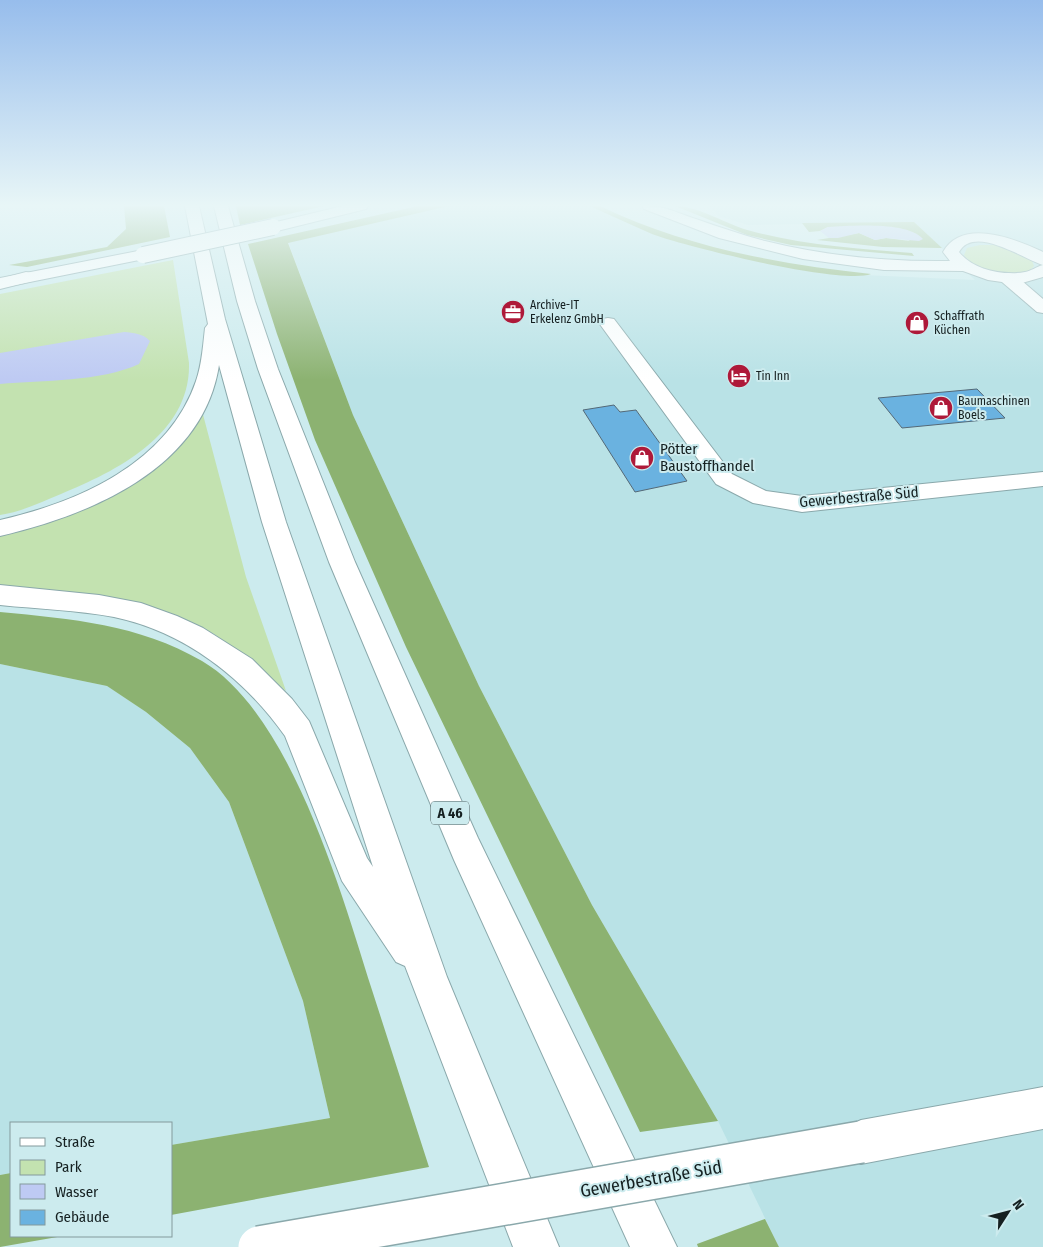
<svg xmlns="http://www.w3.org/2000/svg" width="1043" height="1247" font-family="'Fira Sans Condensed',sans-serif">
<rect width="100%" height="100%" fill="#ccebee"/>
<g fill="#b9e2e6">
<path d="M 449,206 L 590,206 L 654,234 L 765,262 L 819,273 L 975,280 L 914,222 L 748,225 L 718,216 L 710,206 L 1043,206 L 1043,1247 L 779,1247 L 718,1121 L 592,905 L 479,686 L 353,415 L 288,242 Z"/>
<path d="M 0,664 L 107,686 L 146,712 L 190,748 L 229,802 L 303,1001 L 330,1118 L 171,1145 L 171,1123 L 11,1123 L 11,1173 L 0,1175 Z"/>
</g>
<g fill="#c3e2b0">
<path d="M 980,245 L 998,245 L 1031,258 L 1034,266 C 1022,283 974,271 964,255 L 967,248 Z"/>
<path d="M 173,260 L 189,363 C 191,434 117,471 61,494 C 42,502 21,512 0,515 L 0,294 Z"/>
<path d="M 201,407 L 246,577 L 286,691 L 246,657 L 214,634 L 175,616 L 0,588 L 0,535 L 98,500 Z"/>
</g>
<g fill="#8cb271">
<path d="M 124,206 L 164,206 L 170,237 L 27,267 L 9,265 L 107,247 L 126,229 Z"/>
<path d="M 236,206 L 324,206 L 240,225 Z"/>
<path d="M 418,206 L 449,206 L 288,243 L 353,415 L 479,686 L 592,905 L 718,1121 L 640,1132 L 406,647 L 315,440 L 277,334 L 248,244 Z"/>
<path d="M 590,206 L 600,206 C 685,247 778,264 871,274 C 841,285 687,247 652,234 C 631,225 610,215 590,206 Z"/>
<path d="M 675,206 C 699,206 727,225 751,231 C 803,245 858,249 912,253 L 914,256 L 791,245 L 747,235 Z"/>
<path d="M 914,222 L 942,248 L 883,247 L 817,240 L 859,233 L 875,240 L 886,238 L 910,241 L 888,227 L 828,227 L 820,231 L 809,232 L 802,223 Z"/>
<path d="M 0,612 C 72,619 138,624 202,661 C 291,713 342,895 372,990 C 391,1049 410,1108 429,1167 L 171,1215 L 171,1145 L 330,1118 L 303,1001 L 229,802 L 190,748 L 146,712 L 107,686 L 0,664 Z"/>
<path d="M 11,1173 L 11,1236 L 63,1236 L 0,1247 L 0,1175 Z"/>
<path d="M 765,1219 L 779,1247 L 698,1247 L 697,1244 Z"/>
</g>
<g fill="#becaf3">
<path d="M 828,227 C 851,226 907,221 923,239 L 919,241 L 886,238 L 875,240 L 859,233 L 838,238 L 829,238 L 820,231 Z"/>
<path d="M 124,332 C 134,333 142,333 150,341 L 139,364 C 100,382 43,380 0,384 L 0,353 Z"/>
</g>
<g fill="#6ab2e0" stroke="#546977">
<path d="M 977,389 L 1005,418 L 902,428 L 878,398 Z"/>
<path d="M 614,405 L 620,412 L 636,410 L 687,481 L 635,492 L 583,410 Z"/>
</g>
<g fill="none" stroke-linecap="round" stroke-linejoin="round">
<g stroke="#8aa8ab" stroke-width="2">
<g id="minor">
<path d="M 1008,273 L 1014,274 L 1043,299 L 1043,313 L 1037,312 L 1002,282 L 1000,278 L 1002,274 Z"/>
<path d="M 608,318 L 614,319 L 732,474 L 766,491 L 802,496 L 1043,472 L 1043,486 L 802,512 L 753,503 L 716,484 L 599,323 L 602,319 Z"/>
<path d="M 1043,1087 L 1043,1129 L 861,1164 L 846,1157 L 839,1142 L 846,1127 L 861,1120 Z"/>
</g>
</g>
<g stroke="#8aa8ab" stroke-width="2">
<g id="major">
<path d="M 343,206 L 368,206 L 366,209 L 273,232 L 265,227 L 268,224 Z"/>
<path d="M 642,206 C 667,206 674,212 696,219 C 719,227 742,235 765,241 C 825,256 888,262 950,261 L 943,252 C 962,218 1013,238 1041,251 L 1043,252 L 1043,265 C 1025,260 974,224 959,252 C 973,270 1003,276 1025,272 C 1031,271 1036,267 1043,265 L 1043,277 L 1022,283 L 1009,283 L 988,280 L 963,271 L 884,270 L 803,259 L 719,238 L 644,209 Z"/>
<path d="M 143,250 L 151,255 L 149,258 L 0,288 L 0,278 Z"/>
</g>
</g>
<g stroke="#8aa8ab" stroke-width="2">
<g id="highway">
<path d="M 185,206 L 199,206 L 225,319 L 286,522 L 447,977 L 559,1247 L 513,1247 L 405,966 L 396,962 L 342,881 L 285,736 C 244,678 185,632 114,617 C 77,610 38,609 0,605 L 0,585 L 99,595 L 141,603 L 177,616 L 203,628 L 252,659 L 292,699 L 309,721 L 367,858 L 373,867 L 262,522 L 219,365 C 203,469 90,515 0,536 L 0,520 C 79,502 168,463 196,381 C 202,364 203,345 205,328 L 208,324 Z"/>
<path d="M 214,206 L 228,206 L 255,301 L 278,369 L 355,562 L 478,838 L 677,1247 L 630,1247 L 454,860 L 329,562 L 258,369 L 237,301 Z"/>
<path d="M 26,272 L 32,273 L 34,277 L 32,281 L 0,289 L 0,279 Z"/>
</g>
</g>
<use href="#minor" fill="#fff" fill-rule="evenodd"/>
<use href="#major" fill="#fff" fill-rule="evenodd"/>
<use href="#highway" fill="#fff" fill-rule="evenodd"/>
<g stroke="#8aa8ab" stroke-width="44" stroke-linecap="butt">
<path id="minor-bridge" d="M 259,1247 L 861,1142"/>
</g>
<g stroke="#8aa8ab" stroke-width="18" stroke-linecap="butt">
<path id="major-bridge" d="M 143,255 L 273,227"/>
</g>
<use href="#minor-bridge" stroke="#fff" stroke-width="41"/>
<use href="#major-bridge" stroke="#fff" stroke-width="16"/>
</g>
<linearGradient id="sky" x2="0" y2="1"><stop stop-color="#97bdec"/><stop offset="0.54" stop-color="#e8f6f7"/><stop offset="1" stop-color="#e8f6f7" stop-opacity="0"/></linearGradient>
<rect width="1043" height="380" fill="url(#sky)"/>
<defs>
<g id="office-disc" transform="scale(1.25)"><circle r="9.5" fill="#ae1939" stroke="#ccebee"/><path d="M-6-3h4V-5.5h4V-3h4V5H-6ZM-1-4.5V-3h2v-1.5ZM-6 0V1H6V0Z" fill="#fff"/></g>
<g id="shop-disc" transform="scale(1.25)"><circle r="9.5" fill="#ae1939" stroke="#ccebee"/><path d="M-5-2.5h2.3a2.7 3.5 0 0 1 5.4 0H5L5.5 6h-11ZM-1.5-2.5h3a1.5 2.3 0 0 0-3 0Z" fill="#fff"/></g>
<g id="hotel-disc" transform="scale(1.25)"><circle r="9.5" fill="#ae1939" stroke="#ccebee"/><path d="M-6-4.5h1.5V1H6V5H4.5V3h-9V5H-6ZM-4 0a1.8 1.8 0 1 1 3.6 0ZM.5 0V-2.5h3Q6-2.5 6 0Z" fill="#fff"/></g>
</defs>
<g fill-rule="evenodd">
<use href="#office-disc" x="513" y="312"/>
<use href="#shop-disc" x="917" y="323"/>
<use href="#hotel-disc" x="739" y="376"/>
<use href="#shop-disc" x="941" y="408"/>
<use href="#shop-disc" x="642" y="458"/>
</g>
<g text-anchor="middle" stroke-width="4" stroke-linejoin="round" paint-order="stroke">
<g font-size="12" fill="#152021" stroke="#ccebee" text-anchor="start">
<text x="530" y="309">Archive-IT<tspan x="530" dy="14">Erkelenz GmbH</tspan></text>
<text x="934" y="320">Schaffrath<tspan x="934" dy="14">Küchen</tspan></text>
<text x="756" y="380">Tin Inn</text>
<text x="958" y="405">Baumaschinen<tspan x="958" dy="14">Boels</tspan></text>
</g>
<rect fill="#ccebee" stroke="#4c5d5e" stroke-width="1" x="431" y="801.5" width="38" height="23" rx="4"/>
<g font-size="14" font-weight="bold" fill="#152021">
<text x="450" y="818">A 46</text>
</g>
<g font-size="15" fill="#152021" stroke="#ccebee" text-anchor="start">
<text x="660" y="454">Pötter<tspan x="660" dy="17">Baustoffhandel</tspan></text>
</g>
<g font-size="15" fill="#152021" stroke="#ccebee">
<text transform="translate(859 497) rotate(-5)" y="5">Gewerbestraße Süd</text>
</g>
<g font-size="18" fill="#152021" stroke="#ccebee">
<text transform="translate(651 1179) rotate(-10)" y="6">Gewerbestraße Süd</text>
</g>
</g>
<rect x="10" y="1122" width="162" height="115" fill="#ccebee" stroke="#839a9c"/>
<rect x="20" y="1138" width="25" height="8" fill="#ffffff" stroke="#839a9c"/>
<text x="55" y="1147" font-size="15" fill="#152021">Straße</text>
<rect x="20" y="1160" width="25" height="15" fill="#c3e2b0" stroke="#839a9c"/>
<text x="55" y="1172" font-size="15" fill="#152021">Park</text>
<rect x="20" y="1184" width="25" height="15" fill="#becaf3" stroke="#839a9c"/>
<text x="55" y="1197" font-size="15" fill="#152021">Wasser</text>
<rect x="20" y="1210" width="25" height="15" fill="#6ab2e0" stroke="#839a9c"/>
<text x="55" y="1222" font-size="15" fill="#152021">Gebäude</text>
<g transform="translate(1008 1212) rotate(54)" stroke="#ccebee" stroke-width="4" paint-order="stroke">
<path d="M0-4L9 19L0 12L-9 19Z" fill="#152021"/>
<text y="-8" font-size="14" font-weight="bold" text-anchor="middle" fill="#152021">N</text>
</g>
</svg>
